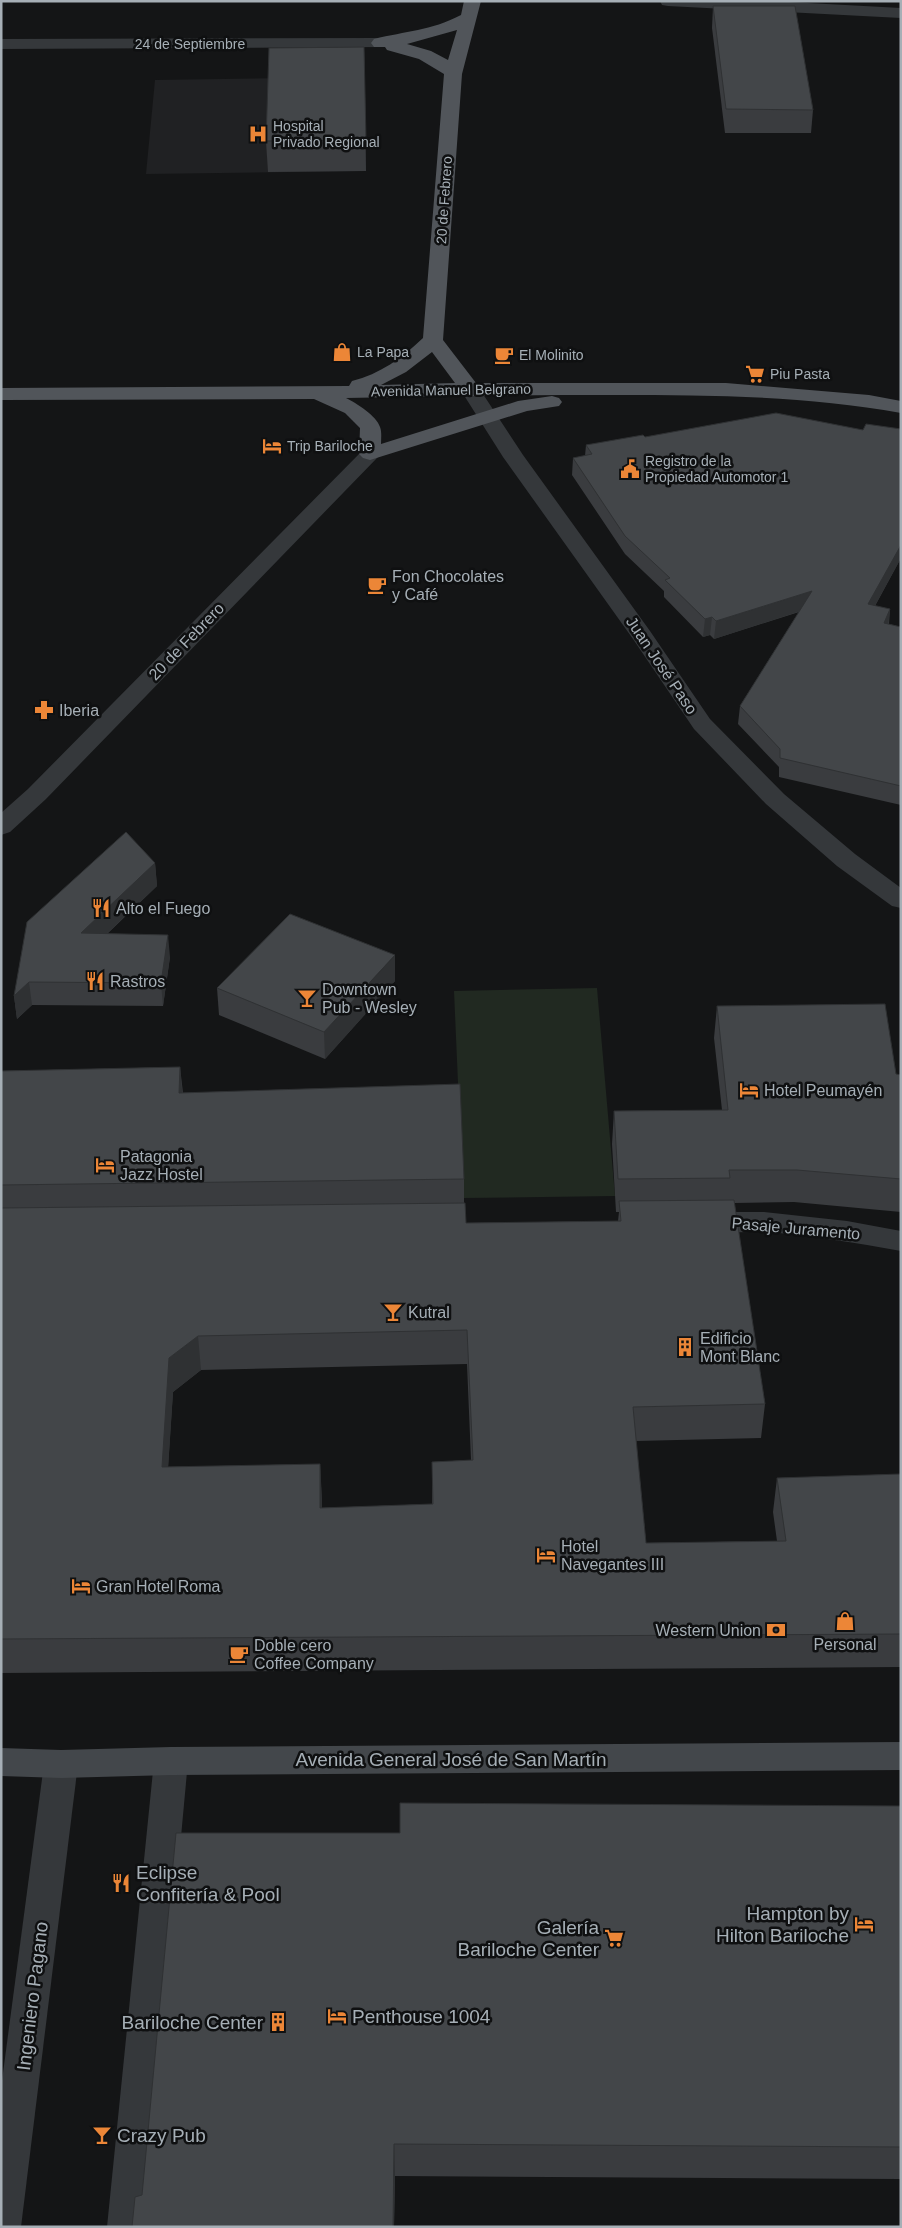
<svg xmlns="http://www.w3.org/2000/svg" width="902" height="2228" font-family="Arial,sans-serif">
<rect width="100%" height="100%" fill="#141516"/>
<path fill="#202123" d="M 365,77 L 366,171 L 146,174 L 155,80 Z"/>
<path fill="#212921" d="M 597,988 L 615,1196 L 463,1198 L 454,991 Z"/>
<g fill="none" stroke-linecap="round" stroke-linejoin="round">
<path fill="#35383b" fill-rule="evenodd" d="M 171,1747 L 183,1751 L 188,1761 L 145,2227 L 107,2227 L 154,1761 L 159,1751 Z"/>
<g fill="#35383b" fill-rule="evenodd">
<path d="M 660,1 L 771,1 L 901,8 L 901,18 L 668,6 L 662,5 Z"/>
<path d="M 380,38 L 386,39 L 389,43 L 386,47 L 1,49 L 1,39 Z"/>
<path d="M 470,383 L 477,385 L 523,455 L 650,631 L 710,719 L 784,794 L 855,854 L 901,888 L 901,908 L 892,906 L 837,866 L 766,804 L 694,729 L 633,639 L 503,457 L 460,389 L 463,385 Z"/>
<path d="M 370,448 L 377,450 L 381,454 L 377,458 L 46,799 L 10,832 L 1,835 L 1,813 L 28,789 L 363,450 Z"/>
<path d="M 701,1212 L 764,1212 L 847,1221 L 901,1231 L 901,1251 C 856,1243 810,1235 764,1232 C 740,1231 714,1236 691,1229 L 687,1222 L 691,1215 Z"/>
<path d="M 61,1750 L 73,1754 L 78,1764 L 21,2227 L 1,2227 L 1,2088 L 44,1764 L 49,1754 Z"/>
</g>
<path fill="#43474b" fill-rule="evenodd" d="M 901,1742 L 901,1770 L 171,1775 L 61,1778 L 1,1776 L 1,1748 L 61,1750 L 171,1747 Z"/>
<path fill="#51555a" fill-rule="evenodd" d="M 464,1 L 481,1 L 462,74 L 443,340 L 476,383 L 726,383 L 869,395 L 901,401 L 901,413 C 808,396 712,395 618,395 C 528,395 437,396 346,398 C 356,403 377,416 380,427 C 382,432 381,439 381,444 L 518,401 L 552,396 L 559,398 L 562,402 L 559,406 L 527,411 L 370,460 L 363,458 L 359,454 L 360,428 L 345,413 L 314,399 L 1,400 L 1,388 L 349,386 L 352,381 C 380,374 402,358 423,338 L 444,74 L 419,59 L 387,50 L 385,47 L 374,47 L 371,43 L 374,39 C 406,31 430,31 461,15 ZM 457,30 L 448,60 L 431,51 L 407,44 ZM 432,352 L 455,383 L 381,385 L 406,372 Z"/>
</g>
<g fill="#3a3c3f" fill-rule="evenodd">
<path d="M 713,6 L 813,110 L 811,133 L 725,133 L 712,28 Z"/>
<path d="M 364,47 L 366,171 L 268,172 L 266,141 Z"/>
<path d="M 901,429 L 901,558 L 875,606 L 890,609 L 889,624 L 901,627 L 901,805 L 779,777 L 779,767 L 738,724 L 740,706 L 799,612 L 714,639 L 710,635 L 703,637 L 664,597 L 664,591 L 625,554 L 572,475 L 573,458 L 585,456 L 586,445 L 645,437 Z"/>
<path d="M 155,863 L 157,886 L 107,934 L 170,957 L 163,1006 L 32,1005 L 17,1019 L 14,996 Z"/>
<path d="M 395,981 L 325,1059 L 219,1015 L 217,988 Z"/>
<path d="M 717,1006 L 896,1074 L 901,1075 L 901,1212 L 794,1202 L 734,1203 L 765,1404 L 761,1438 L 636,1441 L 646,1543 L 777,1541 L 773,1512 L 777,1478 L 901,1474 L 901,1667 L 1,1673 L 1,1071 L 180,1067 L 183,1093 L 464,1179 L 464,1203 L 466,1223 L 618,1221 L 619,1212 L 616,1212 L 612,1144 L 614,1111 L 722,1110 L 714,1038 ZM 467,1364 L 471,1460 L 432,1462 L 432,1504 L 322,1508 L 320,1464 L 168,1467 L 173,1392 L 201,1370 Z"/>
<path d="M 901,1806 L 901,2179 L 395,2176 L 394,2227 L 132,2227 L 142,2195 L 400,1833 Z"/>
</g>
<g fill="#2f3133">
<path d="M 901,545 L 901,558 L 866,622 L 868,604 Z"/>
<path d="M 812,591 L 810,608 L 714,639 L 716,621 Z"/>
<path d="M 890,609 L 888,627 L 884,623 Z"/>
<path d="M 712,617 L 710,635 L 703,637 L 705,619 Z"/>
<path d="M 155,863 L 157,886 L 83,956 L 81,933 Z"/>
<path d="M 168,935 L 170,957 L 163,1006 L 161,983 Z"/>
<path d="M 395,955 L 395,981 L 325,1059 L 324,1032 Z"/>
<path d="M 29,982 L 32,1005 L 17,1019 L 14,996 Z"/>
<path d="M 180,1067 L 183,1101 L 179,1093 Z"/>
<path d="M 198,1336 L 201,1370 L 173,1392 L 166,1501 L 162,1467 L 169,1358 Z"/>
<path d="M 320,1464 L 322,1498 L 322,1542 L 320,1508 Z"/>
<path d="M 394,2144 L 395,2176 L 394,2227 L 393,2227 Z"/>
</g>
<g fill="#434649" stroke="#2f3133" fill-rule="evenodd">
<path d="M 713,6 L 795,6 L 813,110 L 726,109 Z"/>
<path d="M 364,47 L 366,140 L 266,141 L 269,48 Z"/>
<path d="M 776,413 L 863,430 L 866,424 L 901,429 L 901,545 L 868,604 L 890,609 L 884,623 L 901,627 L 901,786 L 780,758 L 780,749 L 740,706 L 812,591 L 716,621 L 712,617 L 705,619 L 665,580 L 670,578 L 625,536 L 573,458 L 592,454 L 586,445 L 643,435 L 645,437 Z"/>
<path d="M 126,832 L 155,863 L 81,933 L 168,935 L 161,983 L 29,982 L 14,996 L 27,922 Z"/>
<path d="M 290,914 L 395,955 L 324,1032 L 217,988 Z"/>
<path d="M 885,1004 L 896,1074 L 901,1075 L 901,1179 L 797,1170 L 729,1170 L 730,1178 L 618,1179 L 614,1111 L 728,1110 L 717,1006 Z"/>
<path d="M 180,1067 L 179,1093 L 460,1084 L 464,1179 L 1,1185 L 1,1071 Z"/>
<path d="M 734,1200 L 765,1404 L 633,1407 L 646,1543 L 786,1541 L 777,1478 L 901,1474 L 901,1634 L 1,1639 L 1,1208 L 465,1203 L 466,1223 L 621,1221 L 619,1201 ZM 467,1330 L 473,1460 L 432,1462 L 433,1504 L 320,1508 L 320,1464 L 162,1467 L 169,1358 L 198,1336 Z"/>
<path d="M 400,1803 L 901,1806 L 901,2147 L 394,2144 L 393,2227 L 132,2227 L 135,2197 L 142,2195 L 176,1833 L 400,1833 Z"/>
</g>
<defs>
<g id="hospital-bare" transform="scale(1.5)"><path d="M-5-5h3v3.5h4V-5h3V5h-3V1.5h-4V5h-3Z" fill="#ec8637" stroke="#0f1011" stroke-width="2.5" paint-order="stroke"/></g>
<g id="shop-bare" transform="scale(1.5)"><path d="M-5-2.5h2.3a2.7 3.5 0 0 1 5.4 0H5L5.5 6h-11ZM-1.5-2.5h3a1.5 2.3 0 0 0-3 0Z" fill="#ec8637" stroke="#0f1011" stroke-width="2.5" paint-order="stroke"/></g>
<g id="cafe-bare" transform="scale(1.5)"><path d="M-5.5-4.5H6V0H3Q3 3.5 0 3.5H-2.5Q-5.5 3.5-5.5 0ZM3-3.2v2h1.7v-2ZM-6 4.5H4V6H-6Z" fill="#ec8637" stroke="#0f1011" stroke-width="2.5" paint-order="stroke"/></g>
<g id="supermarket-bare" transform="scale(1.5)"><path d="M-6-5.5h2.5l.6 2H6L4.5 2H-2.5L-4.4-4H-6ZM-1.5 3.2a1.3 1.3 0 1 0 .1 0ZM3 3.2a1.3 1.3 0 1 0 .1 0Z" fill="#ec8637" stroke="#0f1011" stroke-width="2.5" paint-order="stroke"/></g>
<g id="hotel-bare" transform="scale(1.5)"><path d="M-6-4.5h1.5V1H6V5H4.5V3h-9V5H-6ZM-4 0a1.8 1.8 0 1 1 3.6 0ZM.5 0V-2.5h3Q6-2.5 6 0Z" fill="#ec8637" stroke="#0f1011" stroke-width="2.5" paint-order="stroke"/></g>
<g id="civic-bare" transform="scale(1.5)"><path d="M-.6-6.5H3V-4.5H.6V-3L4-1V1h2V6H-6V1h2V-1L-.6-3ZM-1.2 2.5V6h2.4V2.5Z" fill="#ec8637" stroke="#0f1011" stroke-width="2.5" paint-order="stroke"/></g>
<g id="pharmacy-bare" transform="scale(1.5)"><path d="M-2-6h4v4h4v4h-4v4h-4v-4h-4v-4h4Z" fill="#ec8637" stroke="#0f1011" stroke-width="2.5" paint-order="stroke"/></g>
<g id="restaurant-bare" transform="scale(1.5)"><path d="M-5-6h1v4h1v-4h1v4h1v-4h1v5L-1.5 .5V6h-2V.5L-5-1ZM5-6V6H3V1.5H1.5Q1.5-4 5-6Z" fill="#ec8637" stroke="#0f1011" stroke-width="2.5" paint-order="stroke"/></g>
<g id="bar-bare" transform="scale(1.5)"><path d="M-6-5H6L.8 .8V4.5H3.5V6h-7V4.5H-.8V.8Z" fill="#ec8637" stroke="#0f1011" stroke-width="2.5" paint-order="stroke"/></g>
<g id="building-bare" transform="scale(1.5)"><path d="M-4-6H4V6H1V3H-1V6H-4ZM-2.5-4.3h1.7v1.8h-1.7ZM.8-4.3h1.7v1.8H.8ZM-2.5-1h1.7V.8h-1.7ZM.8-1h1.7V.8H.8Z" fill="#ec8637" stroke="#0f1011" stroke-width="2.5" paint-order="stroke"/></g>
<g id="bank-bare" transform="scale(1.5)"><path d="M-6-4H6V4H-6ZM0-2.3a2.3 2.3 0 1 0 0 4.6a2.3 2.3 0 1 0 0-4.6Z" fill="#ec8637" stroke="#0f1011" stroke-width="2.5" paint-order="stroke"/></g>
</defs>
<g fill-rule="evenodd">
<use href="#hospital-bare" x="258" y="134"/>
<use href="#shop-bare" x="342" y="352"/>
<use href="#cafe-bare" x="504" y="355"/>
<use href="#supermarket-bare" x="755" y="374"/>
<use href="#hotel-bare" x="272" y="446"/>
<use href="#civic-bare" x="630" y="469"/>
<use href="#cafe-bare" x="377" y="585"/>
<use href="#pharmacy-bare" x="44" y="710"/>
<use href="#restaurant-bare" x="101" y="908"/>
<use href="#restaurant-bare" x="95" y="981"/>
<use href="#bar-bare" x="307" y="998"/>
<use href="#hotel-bare" x="749" y="1090"/>
<use href="#hotel-bare" x="105" y="1165"/>
<use href="#bar-bare" x="393" y="1312"/>
<use href="#building-bare" x="685" y="1347"/>
<use href="#hotel-bare" x="546" y="1555"/>
<use href="#hotel-bare" x="81" y="1586"/>
<use href="#shop-bare" x="845" y="1621"/>
<use href="#bank-bare" x="776" y="1630"/>
<use href="#cafe-bare" x="239" y="1654"/>
<use href="#restaurant-bare" x="121" y="1883"/>
<use href="#hotel-bare" x="864" y="1924"/>
<use href="#supermarket-bare" x="614" y="1938"/>
<use href="#hotel-bare" x="337" y="2016"/>
<use href="#building-bare" x="278" y="2022"/>
<use href="#bar-bare" x="102" y="2135"/>
</g>
<g text-anchor="middle" stroke-width="5" stroke-linejoin="round" paint-order="stroke">
<g font-size="14" fill="#a6afb6" stroke="#0f1011">
<text x="190" y="49">24 de Septiembre</text>
<text transform="translate(444 200) rotate(-86)" y="5">20 de Febrero</text>
<text transform="translate(451 390) rotate(-1)" y="5">Avenida Manuel Belgrano</text>
</g>
<g font-size="14" fill="#a6afb6" stroke="#0f1011" text-anchor="start">
<text x="273" y="131">Hospital<tspan x="273" dy="16">Privado Regional</tspan></text>
<text x="357" y="357">La Papa</text>
<text x="519" y="360">El Molinito</text>
<text x="770" y="379">Piu Pasta</text>
<text x="287" y="451">Trip Bariloche</text>
<text x="645" y="466">Registro de la<tspan x="645" dy="16">Propiedad Automotor 1</tspan></text>
</g>
<g font-size="16" fill="#a6afb6" stroke="#0f1011" text-anchor="start">
<text x="392" y="582">Fon Chocolates<tspan x="392" dy="18">y Café</tspan></text>
<text x="59" y="716">Iberia</text>
<text x="116" y="914">Alto el Fuego</text>
<text x="110" y="987">Rastros</text>
<text x="322" y="995">Downtown<tspan x="322" dy="18">Pub - Wesley</tspan></text>
<text x="764" y="1096">Hotel Peumayén</text>
<text x="120" y="1162">Patagonia<tspan x="120" dy="18">Jazz Hostel</tspan></text>
<text x="408" y="1318">Kutral</text>
<text x="700" y="1344">Edificio<tspan x="700" dy="18">Mont Blanc</tspan></text>
<text x="561" y="1552">Hotel<tspan x="561" dy="18">Navegantes III</tspan></text>
<text x="96" y="1592">Gran Hotel Roma</text>
<text x="761" y="1636" text-anchor="end">Western Union</text>
<text x="845" y="1650" text-anchor="middle">Personal</text>
<text x="254" y="1651">Doble cero<tspan x="254" dy="18">Coffee Company</tspan></text>
</g>
<g font-size="16" fill="#a6afb6" stroke="#0f1011">
<text transform="translate(186 641) rotate(-46)" y="6">20 de Febrero</text>
<text transform="translate(662 665) rotate(56)" y="6">Juan José Paso</text>
<text transform="translate(796 1228) rotate(5)" y="6">Pasaje Juramento</text>
</g>
<g font-size="19" fill="#a6afb6" stroke="#0f1011">
<text x="451" y="1766">Avenida General José de San Martín</text>
<text transform="translate(32 1996) rotate(-83)" y="7">Ingeniero Pagano</text>
</g>
<g font-size="19" fill="#a6afb6" stroke="#0f1011" text-anchor="start">
<text x="136" y="1879">Eclipse<tspan x="136" dy="22">Confitería &amp; Pool</tspan></text>
<text x="849" y="1920" text-anchor="end">Hampton by<tspan x="849" dy="22">Hilton Bariloche</tspan></text>
<text x="599" y="1934" text-anchor="end">Galería<tspan x="599" dy="22">Bariloche Center</tspan></text>
<text x="352" y="2023">Penthouse 1004</text>
<text x="263" y="2029" text-anchor="end">Bariloche Center</text>
<text x="117" y="2142">Crazy Pub</text>
</g>
</g>
<rect width="902" height="2228" fill="none" stroke="#a6afb6" stroke-width="5"/>
</svg>
